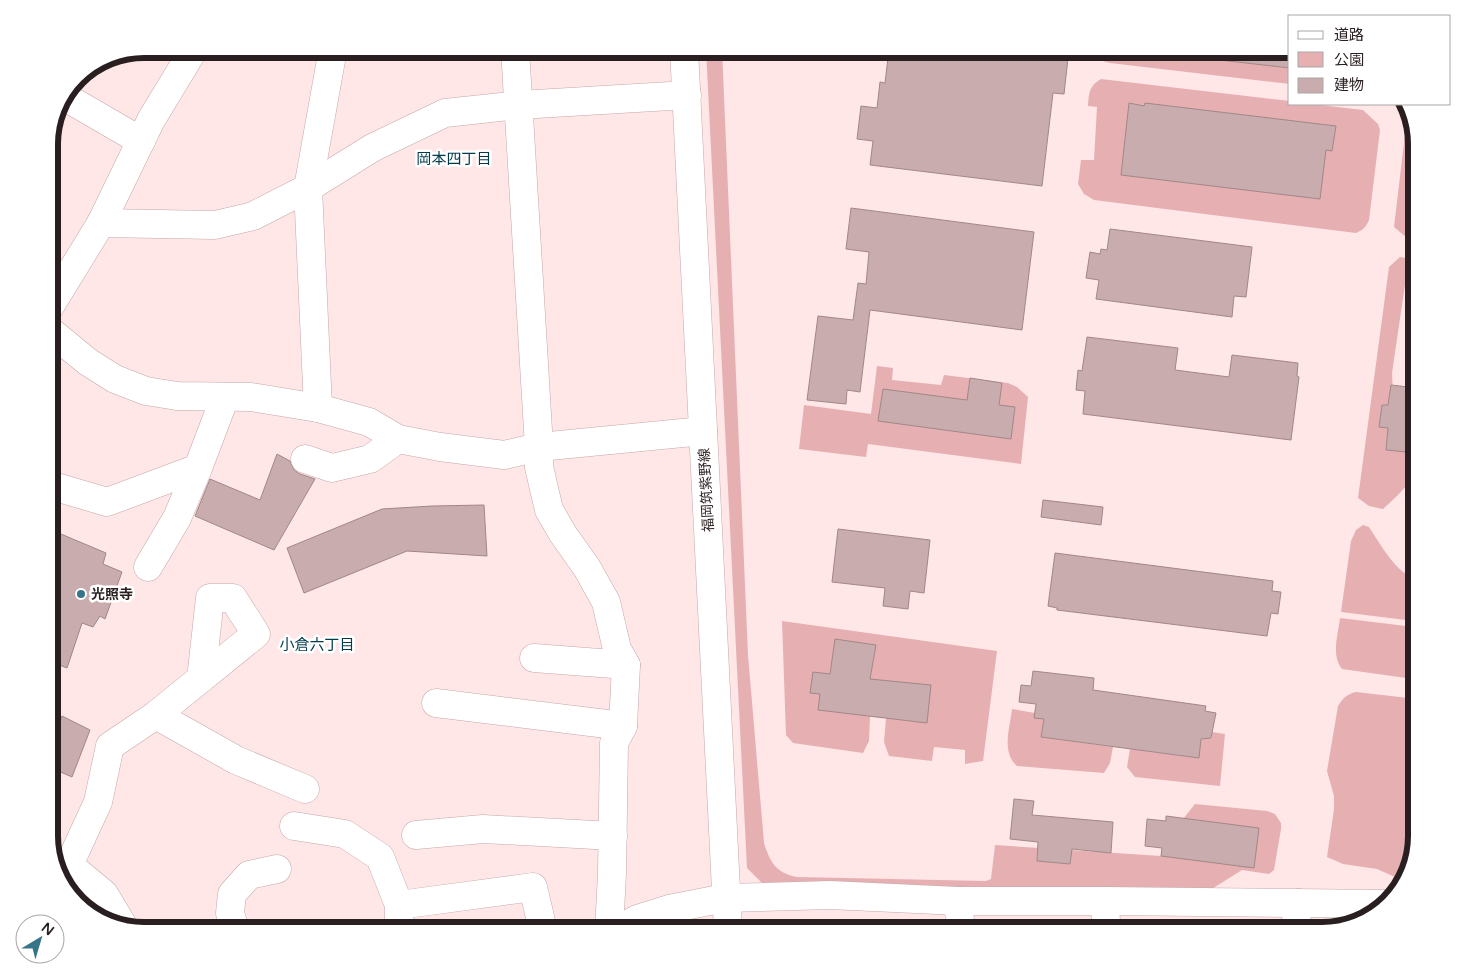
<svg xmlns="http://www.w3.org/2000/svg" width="1466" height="979" font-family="'Varela Round','Noto Sans JP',sans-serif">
<rect width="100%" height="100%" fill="#ffe6e7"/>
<g fill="#e6b0b3">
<path d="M 706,49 L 722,49 L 748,655 L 764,843 C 770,862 776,873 797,877 L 986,881 L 991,879 L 995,845 L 1161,856 L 1166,816 L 1183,819 L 1195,804 L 1267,811 L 1275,814 L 1281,823 L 1281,829 L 1274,870 L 1269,874 L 1242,870 L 1207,892 L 764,885 L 747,868 Z"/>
<path d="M 1094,49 L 1290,49 L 1290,84 L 1110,63 L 1096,59 Z"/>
<path d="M 1101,79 L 1290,101 L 1290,104 L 1312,104 L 1363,110 L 1378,124 L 1380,130 L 1369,220 C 1366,227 1363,230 1356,233 L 1094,200 L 1084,194 L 1078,184 L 1081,160 L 1094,160 L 1097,107 L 1088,106 C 1089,93 1089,86 1101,79 Z"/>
<path d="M 1408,109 L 1417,144 L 1417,240 L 1407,238 L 1394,227 Z"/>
<path d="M 1400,257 L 1417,260 L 1417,280 L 1406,278 L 1392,373 L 1393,395 L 1417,398 L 1417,474 L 1398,495 L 1383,509 L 1369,506 L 1358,498 L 1389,267 Z"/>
<path d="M 877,366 L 893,368 L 892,380 L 941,385 L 944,375 L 1008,383 L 1017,387 L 1028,397 L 1021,464 L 868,444 L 866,457 L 799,449 L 804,405 L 871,414 Z"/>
<path d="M 1363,525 L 1369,527 C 1380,543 1397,576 1417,578 L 1417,595 L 1415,595 L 1413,615 L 1407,615 L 1406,620 L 1341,612 L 1351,541 L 1356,530 Z"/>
<path d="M 1340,618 L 1406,626 L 1406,631 L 1411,631 L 1406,678 L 1342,669 C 1331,655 1338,635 1340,618 Z"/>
<path d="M 782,621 L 997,651 L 983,761 L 965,764 L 965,750 L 934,747 L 932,761 L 889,756 L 884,742 L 886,718 L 870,716 L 869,741 L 863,753 L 793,743 L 786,735 Z"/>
<path d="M 1414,654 L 1417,655 L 1417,679 L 1413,678 Z"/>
<path d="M 1356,692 L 1417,699 L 1417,835 L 1404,881 L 1377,869 L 1343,864 L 1327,857 L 1334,809 L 1334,796 L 1327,771 L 1338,706 C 1343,698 1347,694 1356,692 Z"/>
<path d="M 1012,709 L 1035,713 L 1044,719 L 1041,737 L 1113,747 L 1110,763 L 1104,773 L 1017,766 C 1001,752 1010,728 1012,709 Z"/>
<path d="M 1212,732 L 1225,734 L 1220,786 L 1135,777 L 1127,767 L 1130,749 L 1198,758 L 1201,739 L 1212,738 Z"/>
</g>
<g fill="#c9acad" stroke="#a28788">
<path d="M 889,49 L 1069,49 L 1064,94 L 1053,93 L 1042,186 L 870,165 L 873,141 L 857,139 L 861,106 L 877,108 L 880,82 L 885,83 Z"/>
<path d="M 1220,49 L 1290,49 L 1290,68 L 1219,60 Z"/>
<path d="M 1129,103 L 1144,106 L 1145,103 L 1336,126 L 1332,151 L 1326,150 L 1320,199 L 1121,175 Z"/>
<path d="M 851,208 L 1034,232 L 1022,330 L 870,310 L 860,392 L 847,390 L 846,404 L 807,400 L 818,316 L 853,320 L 858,283 L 866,284 L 869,252 L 846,249 Z"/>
<path d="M 1110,229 L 1252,247 L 1246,297 L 1234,296 L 1232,317 L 1096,299 L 1099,280 L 1086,278 L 1090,252 L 1100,254 L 1101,249 L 1107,250 Z"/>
<path d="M 1087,337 L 1178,348 L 1175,370 L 1229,377 L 1232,355 L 1298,363 L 1297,376 L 1299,377 L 1291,440 L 1083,414 L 1085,391 L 1076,390 L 1078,370 L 1082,371 Z"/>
<path d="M 970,378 L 1002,383 L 999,405 L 1015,407 L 1011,439 L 878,421 L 883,389 L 967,400 Z"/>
<path d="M 1391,385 L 1417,388 L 1417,453 L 1386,450 L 1388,428 L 1379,427 L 1382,405 L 1388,405 Z"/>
<path d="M 277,454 L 290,461 L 294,470 L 300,474 L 315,479 L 274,550 L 195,516 L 210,479 L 260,500 Z"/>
<path d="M 1043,500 L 1103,507 L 1101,525 L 1041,517 Z"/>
<path d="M 484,505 L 487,556 L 407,551 L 304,593 L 287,548 L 382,509 L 432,506 Z"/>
<path d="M 49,529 L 106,553 L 103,564 L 122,572 L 105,619 L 100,616 L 93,627 L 82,623 L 67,668 L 49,661 Z"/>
<path d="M 838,529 L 930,540 L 924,593 L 910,591 L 908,609 L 883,606 L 885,588 L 832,582 Z"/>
<path d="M 1055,553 L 1273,581 L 1272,591 L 1281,592 L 1278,614 L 1271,613 L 1267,636 L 1057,610 L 1057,608 L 1048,606 Z"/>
<path d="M 835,639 L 876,645 L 870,679 L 931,685 L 927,723 L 818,710 L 820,694 L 810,693 L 813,672 L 830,674 Z"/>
<path d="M 1033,671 L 1094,678 L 1093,690 L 1206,706 L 1205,711 L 1216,713 L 1211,738 L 1201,739 L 1199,758 L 1041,737 L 1044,719 L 1034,718 L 1036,704 L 1019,702 L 1021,685 L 1031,686 Z"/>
<path d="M 62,716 L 90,730 L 72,777 L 49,767 L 49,751 Z"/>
<path d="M 1014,799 L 1034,801 L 1032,815 L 1113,822 L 1111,853 L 1072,849 L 1070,864 L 1037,861 L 1038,842 L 1010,839 Z"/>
<path d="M 1166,816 L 1259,828 L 1254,868 L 1161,856 L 1162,848 L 1145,846 L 1147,819 L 1166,821 Z"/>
</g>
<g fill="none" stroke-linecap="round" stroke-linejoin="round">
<g stroke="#c5a8a9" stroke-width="29">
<g id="minor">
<path d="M 515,49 L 539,447 L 539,467 L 549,510 L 563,534 L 587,568 L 606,602 L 617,649 L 626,665 L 623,726 L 614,743 L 612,874 L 609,930"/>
<path d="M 67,98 L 141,141"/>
<path d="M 101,223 L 215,225 L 253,216 L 308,188 L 372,148 L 445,113 L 519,105 L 687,95"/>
<path d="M 49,308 L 101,223 L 151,120 L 194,49"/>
<path d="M 49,330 L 88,362 L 115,379 L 146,391 L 177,396 L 251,397 L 318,408 L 369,422 L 398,439 L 440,447 L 504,455 L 539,447 L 703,431"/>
<path d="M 318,408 L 308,188 L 333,49"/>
<path d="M 305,459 L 332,468 L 370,459 L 398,439"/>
<path d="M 49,485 L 107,502 L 198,468 L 225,397"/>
<path d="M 148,567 L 177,518 L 198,468"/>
<path d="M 534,658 L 626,665"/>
<path d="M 436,703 L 623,726"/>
<path d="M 156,715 L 236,760 L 305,789"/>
<path d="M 294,826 L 345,834 L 380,857 L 399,905 L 399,930"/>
<path d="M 416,835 L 483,829 L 613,836"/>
<path d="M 54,859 L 69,865 L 104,894 L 122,924"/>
<path d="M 69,865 L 98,802 L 110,746 L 156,715 L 256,634 L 233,598 L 210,598 L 201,679"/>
<path d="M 958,901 L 961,930"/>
<path d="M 1104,901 L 1107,930"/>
<path d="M 399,905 L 533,887 L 543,930"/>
<path d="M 235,930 L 230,913 L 232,894 L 249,875 L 277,869"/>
<path d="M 618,930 L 637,919 L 669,909 L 725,898 L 830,895 L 958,901 L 1104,901 L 1384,904"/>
<path d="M 1295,930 L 1298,903"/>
</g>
</g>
<g stroke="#c5a8a9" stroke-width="29">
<path id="major" d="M 684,49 L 728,930"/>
</g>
<use href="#minor" stroke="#fff" stroke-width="28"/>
<use href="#major" stroke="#fff" stroke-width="28"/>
</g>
<circle fill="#36748a" stroke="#fff" stroke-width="2" cx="81" cy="594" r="5"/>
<g text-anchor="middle" stroke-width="5" stroke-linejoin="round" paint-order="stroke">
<g font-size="14" fill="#2a1f20" stroke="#fff">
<text transform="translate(706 490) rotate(-93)" y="5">福岡筑紫野線</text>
</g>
<g font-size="14" font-weight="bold" fill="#2a1f20" stroke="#fff" text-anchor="start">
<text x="91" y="599">光照寺</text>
</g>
<g font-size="15" fill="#033b4b" stroke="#fff">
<text x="454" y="164">岡本四丁目</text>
<text x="317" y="650">小倉六丁目</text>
</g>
</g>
<path d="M0 0H1466V979H0ZM144 58H1322A86 86 0 0 1 1408 144V836A86 86 0 0 1 1322 922H144A86 86 0 0 1 58 836V144A86 86 0 0 1 144 58Z" fill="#fff" fill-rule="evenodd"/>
<path fill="none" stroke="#2a1f20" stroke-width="6" d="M144 58H1322A86 86 0 0 1 1408 144V836A86 86 0 0 1 1322 922H144A86 86 0 0 1 58 836V144A86 86 0 0 1 144 58Z"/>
<rect x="1288" y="15" width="162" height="90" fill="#ffffff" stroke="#aaa5a6"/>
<rect x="1298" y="31" width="25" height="8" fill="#ffffff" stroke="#aaa5a6"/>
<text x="1334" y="40" font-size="15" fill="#2a1f20">道路</text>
<rect x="1298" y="52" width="25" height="15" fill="#e6b0b3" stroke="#aaa5a6"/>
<text x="1334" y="65" font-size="15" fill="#2a1f20">公園</text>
<rect x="1298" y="78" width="25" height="15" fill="#c9acad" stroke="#aaa5a6"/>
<text x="1334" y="90" font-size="15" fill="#2a1f20">建物</text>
<g transform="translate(40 939) rotate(38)"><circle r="24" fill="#ffffff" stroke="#aaa5a6"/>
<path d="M0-4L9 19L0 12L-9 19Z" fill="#36748a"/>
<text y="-8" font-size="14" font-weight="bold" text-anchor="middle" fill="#2a1f20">N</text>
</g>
</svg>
